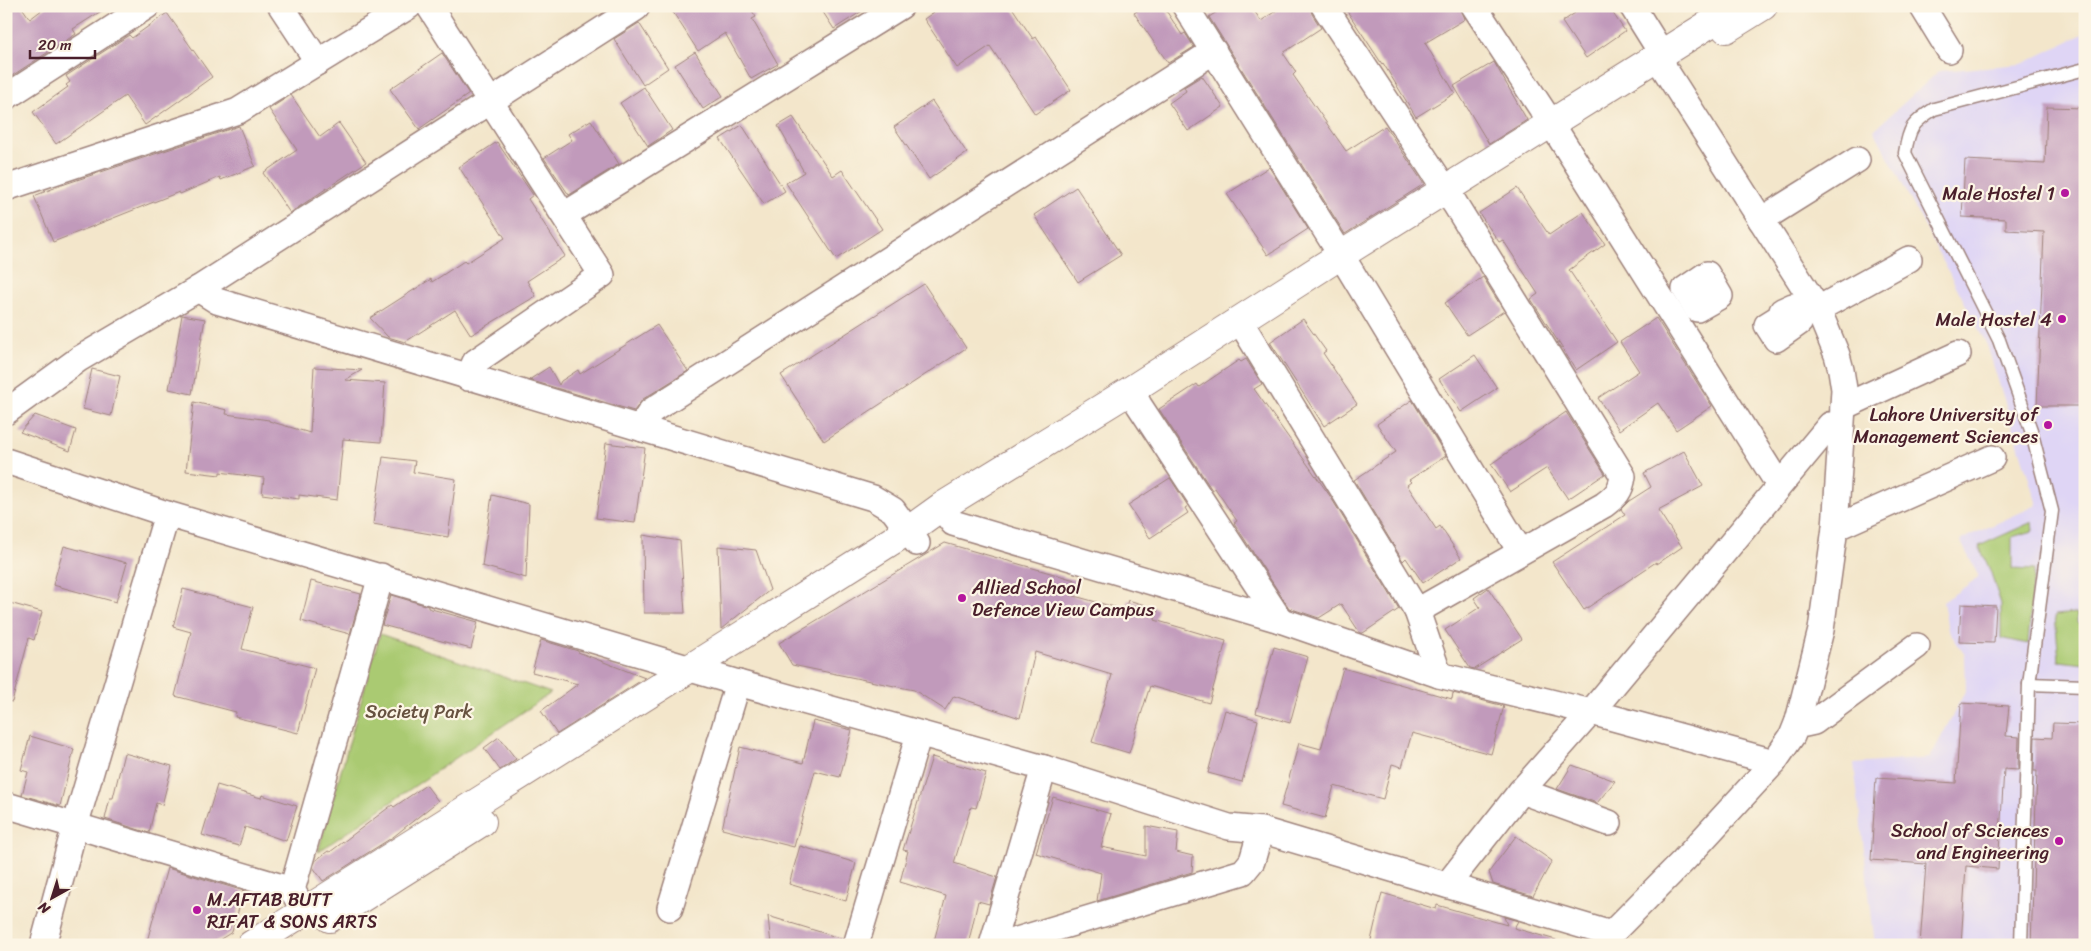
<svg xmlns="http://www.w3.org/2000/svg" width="2091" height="951" font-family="Sriracha,sans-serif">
<rect width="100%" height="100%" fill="#fcf5e5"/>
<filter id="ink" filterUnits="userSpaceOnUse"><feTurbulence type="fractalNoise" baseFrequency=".02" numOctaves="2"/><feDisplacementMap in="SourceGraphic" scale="10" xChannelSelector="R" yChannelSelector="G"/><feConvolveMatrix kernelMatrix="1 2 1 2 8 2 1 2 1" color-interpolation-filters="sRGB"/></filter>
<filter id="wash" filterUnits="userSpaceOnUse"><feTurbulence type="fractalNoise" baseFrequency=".0096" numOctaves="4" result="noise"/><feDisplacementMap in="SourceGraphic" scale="20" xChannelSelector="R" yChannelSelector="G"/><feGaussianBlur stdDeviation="1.12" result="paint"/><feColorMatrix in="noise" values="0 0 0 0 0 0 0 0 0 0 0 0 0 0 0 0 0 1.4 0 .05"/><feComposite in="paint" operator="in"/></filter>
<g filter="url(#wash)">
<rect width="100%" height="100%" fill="#f3e6cb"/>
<path fill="#dfd5f5" d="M 2085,33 L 2085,945 L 1875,945 L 1854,764 L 1930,758 L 1966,690 L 1965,655 L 1948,630 L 1943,602 L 1979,577 L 1960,540 L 2037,505 L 1987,345 L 1874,130 L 1939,71 L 2022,64 Z"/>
<g fill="#aaca72" stroke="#7a744e">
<path d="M 2032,522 L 2033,531 L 2012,537 L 2012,569 L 2034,570 L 2028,644 L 2001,638 L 2001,604 L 1990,570 L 1979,546 Z"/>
<path d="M 2077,613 L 2077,623 L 2084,624 L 2085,664 L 2059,661 L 2055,615 Z"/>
<path d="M 380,634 L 551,693 L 318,852 Z"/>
</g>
<g id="blocks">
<g fill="#c19abb">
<path d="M 6,6 L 21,6 L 30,19 L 47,6 L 109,6 L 73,29 L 76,34 L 10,77 L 6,71 Z"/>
<path d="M 669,6 L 749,6 L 756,17 L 752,19 L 778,64 L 751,79 L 725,33 L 698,51 Z"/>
<path d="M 819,6 L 870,6 L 834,29 Z"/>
<path d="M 943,6 L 1011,6 L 1033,39 L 1036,37 L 1071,90 L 1035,114 L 990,46 L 957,68 L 924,19 Z"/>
<path d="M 1145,6 L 1163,6 L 1182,35 L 1185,33 L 1194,47 L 1168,63 L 1134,13 Z"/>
<path d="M 1226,6 L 1251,6 L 1261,21 L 1283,6 L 1310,6 L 1312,14 L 1321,28 L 1283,53 L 1296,72 L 1293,75 L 1346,151 L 1385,126 L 1424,184 L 1345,234 L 1209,17 Z"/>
<path d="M 1341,6 L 1460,6 L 1465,19 L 1425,43 L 1455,93 L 1416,117 L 1383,63 L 1382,64 L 1347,11 L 1345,12 Z"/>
<path d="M 1585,6 L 1608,6 L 1625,31 L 1586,58 L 1562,22 Z"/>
<path d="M 167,13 L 212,77 L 145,125 L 125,96 L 56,144 L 33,112 L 68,87 L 66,85 L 70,82 L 66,76 L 129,35 L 132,38 Z"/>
<path d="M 639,23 L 668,68 L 643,85 L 614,39 Z"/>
<path d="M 695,52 L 723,96 L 703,109 L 675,65 Z"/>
<path d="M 442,53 L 469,94 L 419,129 L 390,89 Z"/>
<path d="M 1494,62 L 1527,120 L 1489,144 L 1454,86 Z"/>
<path d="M 1202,76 L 1223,107 L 1188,131 L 1169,103 L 1186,91 L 1184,87 Z"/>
<path d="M 644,87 L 672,130 L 648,146 L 620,103 Z"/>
<path d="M 291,95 L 320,137 L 339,123 L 366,162 L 290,213 L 263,173 L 297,150 L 269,109 Z"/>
<path d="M 932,101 L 967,153 L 929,179 L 894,127 Z"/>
<path d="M 2047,107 L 2085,108 L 2085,296 L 2082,341 L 2085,342 L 2085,406 L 2037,406 L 2044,232 L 2006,230 L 2006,219 L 1962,217 L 1965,160 L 2045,164 Z"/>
<path d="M 793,117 L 833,176 L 842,170 L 882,229 L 836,259 L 786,183 L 804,172 L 778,126 Z"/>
<path d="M 591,120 L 619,164 L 569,195 L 544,158 L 572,140 L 568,134 Z"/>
<path d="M 742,125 L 785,191 L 764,204 L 720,139 Z"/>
<path d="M 239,126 L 255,166 L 221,180 L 220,177 L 180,194 L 179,192 L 53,242 L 34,196 L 62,185 Z"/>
<path d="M 497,142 L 533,195 L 528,199 L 565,256 L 527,281 L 536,296 L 471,335 L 455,310 L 405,342 L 388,337 L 370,318 L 431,279 L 432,282 L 464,261 L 466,263 L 505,238 L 459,167 Z"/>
<path d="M 1269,167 L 1308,229 L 1268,255 L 1227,194 Z"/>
<path d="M 1076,187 L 1121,255 L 1078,282 L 1034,215 Z"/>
<path d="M 1517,188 L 1549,235 L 1583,212 L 1605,244 L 1569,270 L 1617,342 L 1576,370 L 1531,299 L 1538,294 L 1503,240 L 1499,242 L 1479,213 Z"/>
<path d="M 1483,277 L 1504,311 L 1467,335 L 1445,303 Z"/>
<path d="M 924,284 L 966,348 L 824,441 L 781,375 Z"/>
<path d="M 182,315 L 205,319 L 192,394 L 169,389 Z"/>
<path d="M 1656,318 L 1712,406 L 1676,430 L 1658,403 L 1619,430 L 1598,398 L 1639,371 L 1620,342 Z"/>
<path d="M 1303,319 L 1326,351 L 1323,353 L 1357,404 L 1324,426 L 1270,342 Z"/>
<path d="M 657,325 L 688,371 L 643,399 L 634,411 L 529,380 L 549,367 L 559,385 L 561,381 L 578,370 L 580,374 Z"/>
<path d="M 1475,355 L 1497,388 L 1461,412 L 1439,379 Z"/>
<path d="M 1246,359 L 1262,384 L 1254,389 L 1330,496 L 1399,609 L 1363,633 L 1360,633 L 1341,604 L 1319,618 L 1289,608 L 1234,523 L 1237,521 L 1215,488 L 1212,490 L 1159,409 L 1197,384 L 1199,387 L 1239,360 L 1241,362 Z"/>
<path d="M 314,367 L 362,370 L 345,380 L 385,383 L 381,442 L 343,439 L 337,500 L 299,495 L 299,499 L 262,494 L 264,478 L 220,472 L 220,475 L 186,471 L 194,402 L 227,410 L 226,414 L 269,420 L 269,421 L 310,433 Z"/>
<path d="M 92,369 L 120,376 L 111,416 L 83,409 Z"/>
<path d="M 1412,400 L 1446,456 L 1409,480 L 1411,482 L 1407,485 L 1436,529 L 1440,526 L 1461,558 L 1423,583 L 1406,558 L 1403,561 L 1354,480 L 1396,452 L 1377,424 Z"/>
<path d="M 1566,412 L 1605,474 L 1568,499 L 1547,468 L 1510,492 L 1491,464 Z"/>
<path d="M 35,415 L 76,430 L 70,451 L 20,432 Z"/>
<path d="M 606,443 L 645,448 L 635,523 L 596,518 Z"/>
<path d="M 1684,451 L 1703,486 L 1658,510 L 1682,547 L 1657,564 L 1656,562 L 1584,610 L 1552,562 L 1625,515 L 1621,509 L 1629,501 L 1651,487 L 1644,473 Z"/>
<path d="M 383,457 L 415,461 L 413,472 L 456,479 L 448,537 L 373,524 Z"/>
<path d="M 1170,478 L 1188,506 L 1185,508 L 1188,513 L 1150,538 L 1128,505 Z"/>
<path d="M 492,495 L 529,504 L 526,578 L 482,566 Z"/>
<path d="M 643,535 L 680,541 L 685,613 L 644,613 Z"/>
<path d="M 945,543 L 1075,580 L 1071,595 L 1125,610 L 1128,600 L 1158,609 L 1155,620 L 1226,641 L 1209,703 L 1150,686 L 1129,753 L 1092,742 L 1112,675 L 1035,652 L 1020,718 L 954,696 L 945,710 L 914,690 L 792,665 L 779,643 Z"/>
<path d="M 64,546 L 127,563 L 116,602 L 53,585 Z"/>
<path d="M 718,546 L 756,550 L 770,590 L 721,629 Z"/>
<path d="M 311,581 L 361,594 L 350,634 L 301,621 Z"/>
<path d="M 1488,588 L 1522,639 L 1475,669 L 1470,668 L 1445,630 L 1480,607 L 1474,598 Z"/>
<path d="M 183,589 L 253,607 L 242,649 L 315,668 L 298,733 L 235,717 L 236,712 L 175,696 L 191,632 L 173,627 Z"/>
<path d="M 391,595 L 428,606 L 428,608 L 478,622 L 471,649 L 382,625 Z"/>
<path d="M 6,602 L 42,612 L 34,640 L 29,638 L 12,702 L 6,701 Z"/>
<path d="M 1961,604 L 1996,606 L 1994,643 L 1959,642 Z"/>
<path d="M 541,640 L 578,651 L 578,652 L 645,678 L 557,734 L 541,711 L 578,684 L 532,672 Z"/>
<path d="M 1274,647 L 1308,657 L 1290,723 L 1256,713 Z"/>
<path d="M 1343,668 L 1452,699 L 1453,693 L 1504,706 L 1491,754 L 1412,733 L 1402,767 L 1392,764 L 1383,799 L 1334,786 L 1325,818 L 1281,806 L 1299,743 L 1321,749 Z"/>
<path d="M 1961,703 L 2009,706 L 2006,736 L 2019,737 L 2018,770 L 2004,769 L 1998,869 L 1966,866 L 1961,945 L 1920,945 L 1926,864 L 1871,860 L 1876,778 L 1956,783 Z"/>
<path d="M 1225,710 L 1258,720 L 1242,782 L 1208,773 Z"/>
<path d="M 813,721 L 852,730 L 840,777 L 815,771 L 794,847 L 722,829 L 740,747 L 803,763 Z"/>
<path d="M 2053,723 L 2085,724 L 2085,945 L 2031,945 L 2037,771 L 2034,771 L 2035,737 L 2052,738 Z"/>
<path d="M 30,736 L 74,749 L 60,806 L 22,795 L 28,772 L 21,770 Z"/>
<path d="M 499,737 L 516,759 L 500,770 L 484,748 Z"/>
<path d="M 124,753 L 172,766 L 162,805 L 156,803 L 149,833 L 105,819 L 110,798 L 113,798 Z"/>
<path d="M 932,757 L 986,773 L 976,808 L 971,807 L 954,863 L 997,877 L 989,904 L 978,901 L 968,945 L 933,945 L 946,896 L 900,882 L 908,851 L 903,850 Z"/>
<path d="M 1572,765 L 1615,781 L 1597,803 L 1557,789 Z"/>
<path d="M 217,785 L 261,798 L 262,795 L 297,806 L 286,841 L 245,827 L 239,846 L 202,835 Z"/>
<path d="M 426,785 L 438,801 L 393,837 L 323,881 L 313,867 L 316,860 L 328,851 L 330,852 L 392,805 L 394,807 Z"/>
<path d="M 1053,797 L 1111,814 L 1101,847 L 1146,856 L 1146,826 L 1178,832 L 1176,852 L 1193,856 L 1192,872 L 1097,901 L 1101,873 L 1036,853 Z"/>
<path d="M 1516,836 L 1552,861 L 1533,896 L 1493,884 L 1489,872 Z"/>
<path d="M 800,846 L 856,863 L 846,901 L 789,884 Z"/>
<path d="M 167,868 L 244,891 L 232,932 L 211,945 L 146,945 Z"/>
<path d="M 1382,893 L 1436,909 L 1437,905 L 1507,925 L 1504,917 L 1518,921 L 1514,928 L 1556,940 L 1556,945 L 1370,945 Z"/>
<path d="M 768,916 L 843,939 L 842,945 L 771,945 Z"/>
</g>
</g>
</g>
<g filter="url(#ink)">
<use href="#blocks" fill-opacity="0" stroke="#9e827b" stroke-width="1"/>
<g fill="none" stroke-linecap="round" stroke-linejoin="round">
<g stroke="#9e827b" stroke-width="15">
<g id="service">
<path d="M 2029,684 L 2085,686"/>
<path d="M 2021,945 L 2029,684 L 2052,511 L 2031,430 L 1999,340 L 1905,153 C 1909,128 1912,123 1934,109 L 2085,69"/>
</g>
</g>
<g stroke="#9e827b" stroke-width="28">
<g id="minor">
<path d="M 281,6 L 318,62"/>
<path d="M 429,6 L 602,275 L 475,362 L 468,378"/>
<path d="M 1185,6 L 1341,255 L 1520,551"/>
<path d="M 1324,6 L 1455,204 L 1623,476 C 1621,491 1616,496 1604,505 L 1417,611"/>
<path d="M 1474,6 L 1551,123 L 1779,485"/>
<path d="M 1922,6 L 1949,50"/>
<path d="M 6,97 L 147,6"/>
<path d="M 6,188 L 238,111 L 409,6"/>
<path d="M 564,215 L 901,6"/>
<path d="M 1761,220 L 1857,160"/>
<path d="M 1707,274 L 1720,296 L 1697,309 L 1685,289 Z"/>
<path d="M 198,289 L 217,301 L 873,498 L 893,510 L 917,543"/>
<path d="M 1793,306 L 1800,322 L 1776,339 L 1767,325 L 1783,315 L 1782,311 Z"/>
<path d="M 1818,309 L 1909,259"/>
<path d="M 1240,321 L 1417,611 L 1439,675"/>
<path d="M 1131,390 L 1139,405 L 1280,620"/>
<path d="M 1843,407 L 1958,354"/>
<path d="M 6,412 L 79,359 L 198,289 L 636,8"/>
<path d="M 643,429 L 645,420 L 651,411 L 1214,51"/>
<path d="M 6,461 L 167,514 L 738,683 L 1044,768 L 1229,827 L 1261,830 L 1611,934"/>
<path d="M 941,507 L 953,523 L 1280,620 L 1439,675 L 1591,712 L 1774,762"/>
<path d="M 1835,528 L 1992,458"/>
<path d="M 1798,721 L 1805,724 L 1814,722 L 1917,646"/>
<path d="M 1521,791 L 1609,823"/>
<path d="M 6,805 L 292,890 L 301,905"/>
<path d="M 1447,885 L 1521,791 L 1591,712 L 1830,425 L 1840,428"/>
<path d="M 292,890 L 381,576"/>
<path d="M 670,908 L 738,683"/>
<path d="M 43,945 L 75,826 L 167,514"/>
<path d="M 856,945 L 919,734"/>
<path d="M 992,945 L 1044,768"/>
<path d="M 1000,945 L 1243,872 L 1252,861 L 1261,830"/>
<path d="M 1606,945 L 1611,934 L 1683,861 L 1774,762 L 1792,736 L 1798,721 L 1821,630 L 1835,528 L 1843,407 L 1844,389 L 1841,370 L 1837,355 L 1818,309 L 1664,68 L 1662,54 L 1632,6"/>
</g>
</g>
<g stroke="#9e827b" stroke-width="30">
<g id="tertiary">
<path d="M 1726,29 L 1763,6"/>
<path d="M 330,918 L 482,822"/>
<path d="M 251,945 L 909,530 L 941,507 L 1131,390 L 1341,255 L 1738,6"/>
</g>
</g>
<use href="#service" stroke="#fff" stroke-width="12"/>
<use href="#minor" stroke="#fff" stroke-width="25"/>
<use href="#tertiary" stroke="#fff" stroke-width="28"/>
</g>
</g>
<g fill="#b5179e" stroke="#fcf5e5" stroke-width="2">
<circle cx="2065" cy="193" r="5"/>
<circle cx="2062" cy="319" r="5"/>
<circle cx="2048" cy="425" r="5"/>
<circle cx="962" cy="598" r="5"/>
<circle cx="2059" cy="841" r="5"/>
<circle cx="197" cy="910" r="5"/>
</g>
<g text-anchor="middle" stroke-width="4.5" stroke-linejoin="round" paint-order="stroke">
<g font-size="19" fill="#4a1f2b" stroke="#fcf5e5" text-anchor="end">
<text x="2055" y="200">Male Hostel 1</text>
<text x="2052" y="326">Male Hostel 4</text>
<text x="2038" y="421">Lahore University of<tspan x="2038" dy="22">Management Sciences</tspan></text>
<text x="972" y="594" text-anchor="start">Allied School<tspan x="972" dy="22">Defence View Campus</tspan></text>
<text x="2049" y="837">School of Sciences<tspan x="2049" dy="22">and Engineering</tspan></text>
<text x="207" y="906" text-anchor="start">M.AFTAB BUTT<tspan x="207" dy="22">RIFAT &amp; SONS ARTS</tspan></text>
</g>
<g font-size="19" fill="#675240" stroke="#fcf5e5">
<text x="419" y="718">Society Park</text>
</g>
</g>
<rect width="2091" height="951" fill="none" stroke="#fcf5e5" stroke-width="25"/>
<g transform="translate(52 898) rotate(219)" stroke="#fcf5e5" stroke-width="4" paint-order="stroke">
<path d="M0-4L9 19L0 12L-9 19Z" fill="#4a1f2b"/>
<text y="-8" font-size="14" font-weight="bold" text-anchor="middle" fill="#4a1f2b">N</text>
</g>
<path d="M30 50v8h65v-8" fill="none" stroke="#4a1f2b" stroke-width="2.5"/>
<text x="38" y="50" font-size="15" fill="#4a1f2b" stroke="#fcf5e5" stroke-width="4" paint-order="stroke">20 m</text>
</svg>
